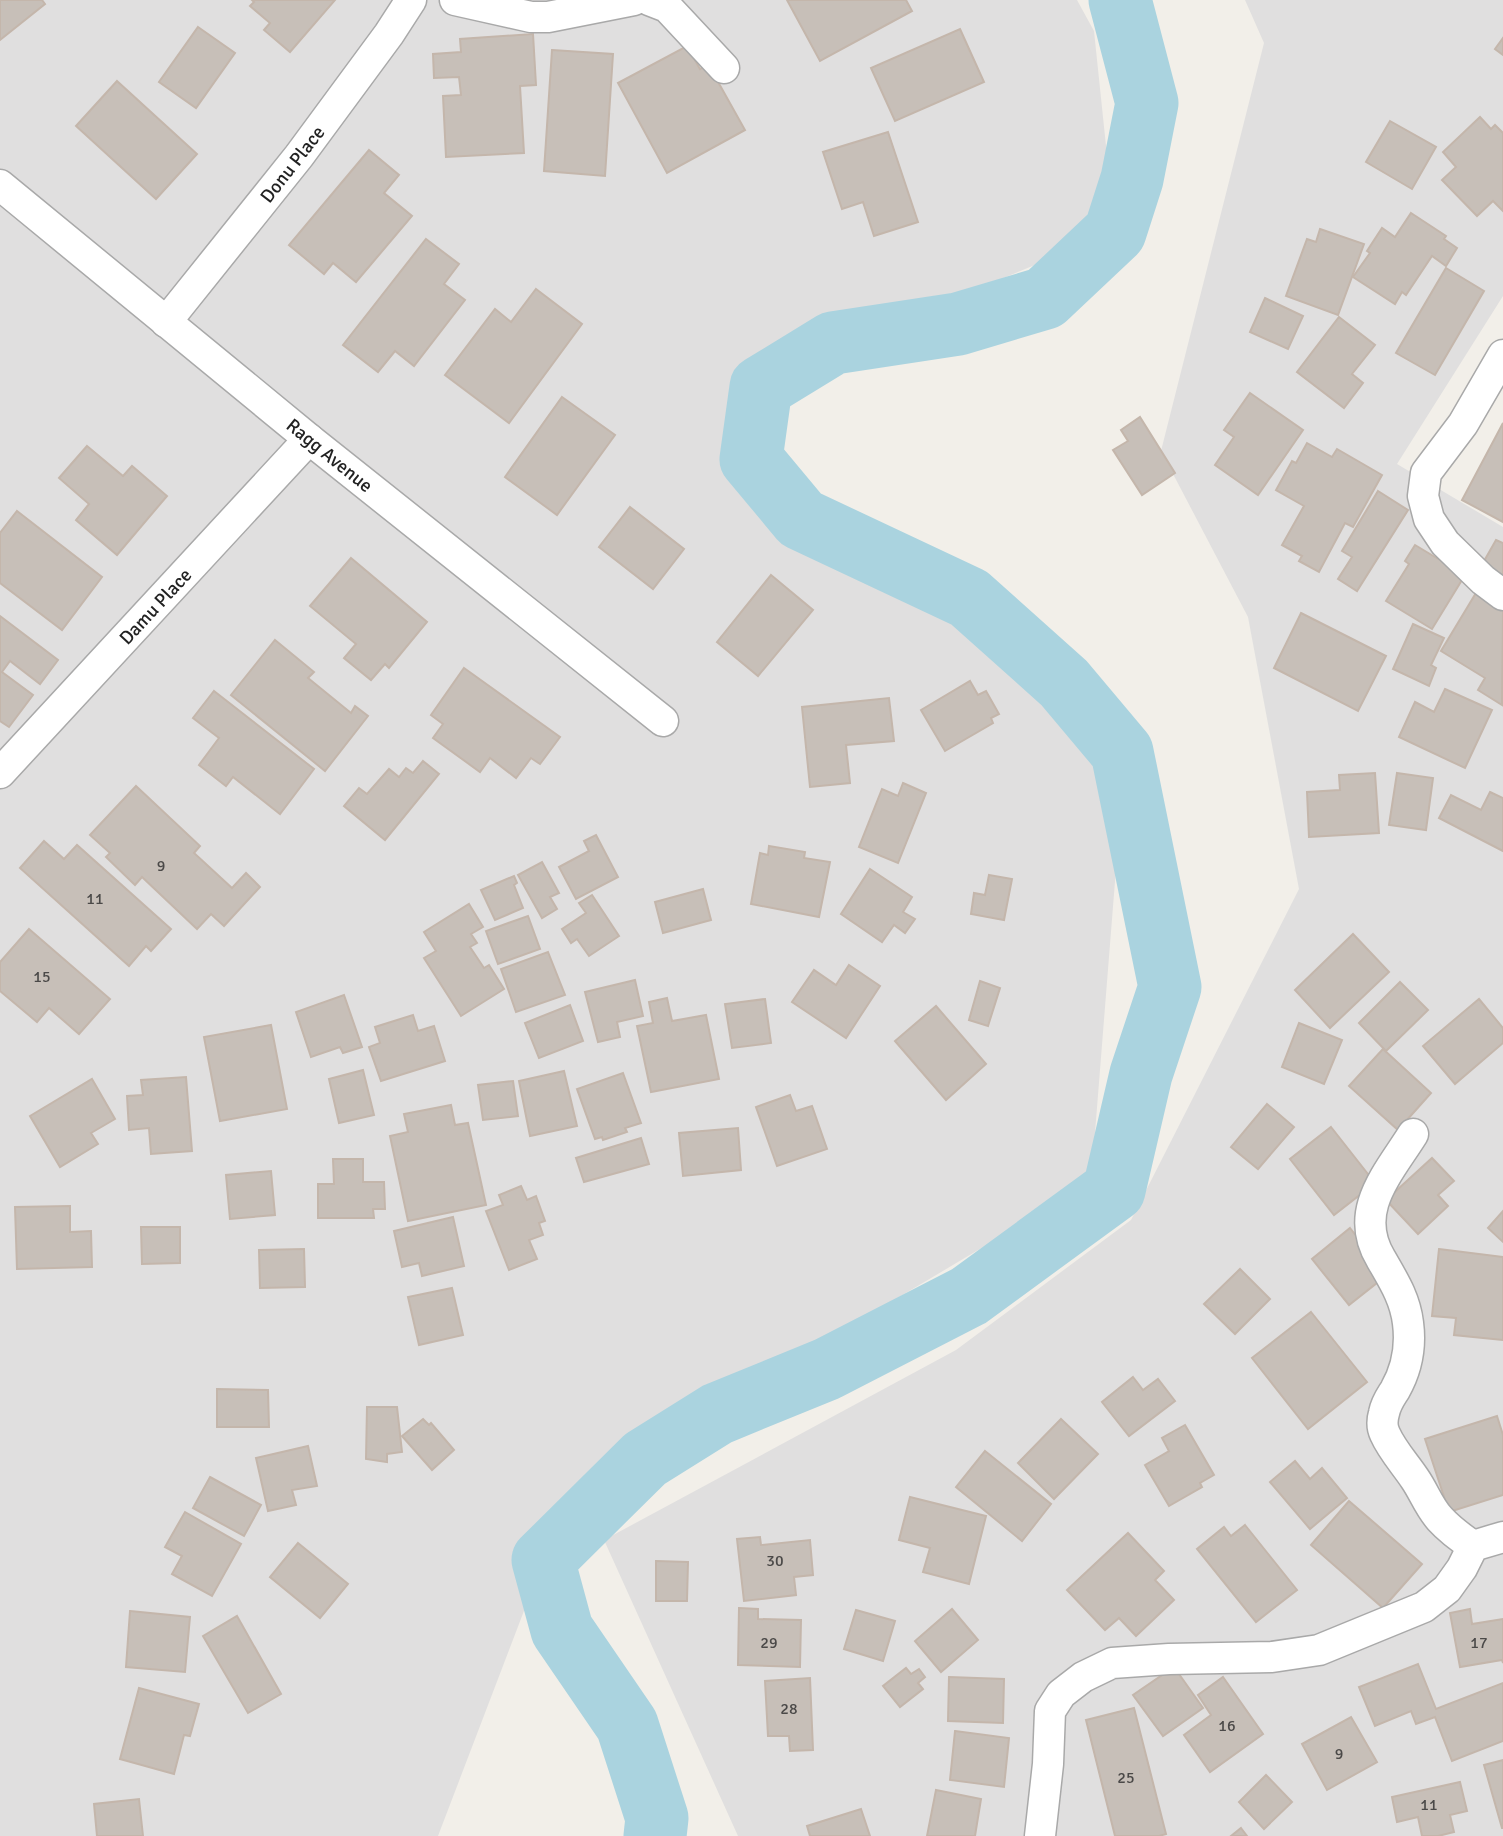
<svg xmlns="http://www.w3.org/2000/svg" width="1503" height="1836" font-family="Signika,sans-serif">
<rect width="100%" height="100%" fill="#f2efe9"/>
<g fill="#e0dfdf">
<path d="M 0,0 L 1077,0 L 1094,31 L 1115,232 L 785,368 L 761,470 L 982,610 L 1074,695 L 1121,806 L 1091,1183 L 569,1493 L 438,1836 L 0,1836 Z"/>
<path d="M 1245,0 L 1503,0 L 1503,296 L 1397,464 L 1503,527 L 1503,1836 L 738,1836 L 604,1540 L 956,1350 L 1131,1220 L 1299,889 L 1248,617 L 1161,451 L 1264,43 Z"/>
</g>
<g fill="none" stroke-linecap="round" stroke-linejoin="round">
<path stroke="#aad3df" stroke-width="63" d="M 655,1836 L 657,1818 L 627,1725 L 562,1630 L 543,1560 L 645,1459 L 717,1414 L 827,1369 L 969,1296 L 1114,1190 L 1141,1074 L 1170,987 L 1122,752 L 1064,683 L 969,598 L 801,519 L 751,459 L 761,387 L 833,343 L 958,324 L 1045,298 L 1115,232 L 1132,179 L 1147,103 L 1120,0"/>
</g>
<g fill="#c7bfb8" stroke="#c4b6ab" stroke-width="2">
<path d="M 0,0 L 42,0 L 45,4 L 0,40 Z"/>
<path d="M 252,0 L 335,0 L 290,52 L 264,30 L 270,23 L 250,6 L 254,2 Z"/>
<path d="M 787,0 L 906,0 L 912,11 L 820,61 Z"/>
<path d="M 198,27 L 235,53 L 196,108 L 159,82 Z"/>
<path d="M 960,29 L 984,82 L 895,121 L 871,68 Z"/>
<path d="M 533,34 L 536,85 L 520,86 L 524,153 L 446,157 L 443,96 L 461,95 L 459,77 L 434,78 L 433,54 L 461,52 L 460,39 Z"/>
<path d="M 1503,38 L 1503,55 L 1495,49 Z"/>
<path d="M 687,46 L 700,69 L 708,64 L 745,130 L 667,173 L 618,83 Z"/>
<path d="M 552,50 L 613,54 L 605,176 L 544,171 Z"/>
<path d="M 117,81 L 197,154 L 156,199 L 76,126 Z"/>
<path d="M 1480,117 L 1491,129 L 1495,125 L 1503,133 L 1503,211 L 1493,201 L 1477,216 L 1442,180 L 1456,167 L 1443,152 Z"/>
<path d="M 1390,121 L 1436,147 L 1412,189 L 1366,162 Z"/>
<path d="M 888,132 L 918,222 L 874,236 L 863,202 L 842,209 L 823,152 Z"/>
<path d="M 369,150 L 399,175 L 384,193 L 412,216 L 356,282 L 333,263 L 324,274 L 289,245 Z"/>
<path d="M 1411,213 L 1446,236 L 1444,239 L 1457,248 L 1446,266 L 1432,256 L 1406,295 L 1402,292 L 1395,304 L 1353,277 L 1370,253 L 1367,251 L 1382,228 L 1395,237 Z"/>
<path d="M 1320,229 L 1364,244 L 1338,315 L 1286,296 L 1307,239 L 1316,242 Z"/>
<path d="M 426,239 L 459,264 L 444,284 L 465,300 L 414,366 L 395,351 L 378,372 L 343,345 Z"/>
<path d="M 1446,268 L 1484,291 L 1435,375 L 1396,353 Z"/>
<path d="M 536,289 L 582,324 L 509,423 L 445,375 L 495,309 L 511,322 Z"/>
<path d="M 1265,298 L 1303,316 L 1288,349 L 1250,332 Z"/>
<path d="M 1339,317 L 1375,345 L 1352,374 L 1363,383 L 1344,408 L 1297,372 Z"/>
<path d="M 1250,393 L 1303,430 L 1258,495 L 1215,465 L 1234,437 L 1224,430 Z"/>
<path d="M 562,397 L 615,435 L 557,515 L 505,477 Z"/>
<path d="M 1140,417 L 1175,473 L 1142,495 L 1113,450 L 1128,441 L 1121,430 Z"/>
<path d="M 1503,423 L 1503,522 L 1462,500 Z"/>
<path d="M 1307,443 L 1332,457 L 1337,449 L 1382,475 L 1353,527 L 1345,523 L 1319,572 L 1299,561 L 1302,556 L 1282,545 L 1304,506 L 1276,490 L 1292,461 L 1296,463 Z"/>
<path d="M 87,446 L 123,476 L 132,466 L 167,496 L 117,555 L 76,520 L 89,504 L 59,478 Z"/>
<path d="M 1378,491 L 1408,510 L 1357,591 L 1338,579 L 1352,557 L 1342,551 Z"/>
<path d="M 630,507 L 684,549 L 653,589 L 599,547 Z"/>
<path d="M 17,511 L 102,577 L 62,630 L 0,583 L 0,533 Z"/>
<path d="M 1496,540 L 1503,543 L 1503,584 L 1479,570 Z"/>
<path d="M 1415,545 L 1465,575 L 1432,629 L 1386,601 L 1409,564 L 1405,561 Z"/>
<path d="M 351,558 L 427,622 L 389,668 L 385,664 L 371,680 L 344,658 L 356,644 L 310,606 Z"/>
<path d="M 771,575 L 813,610 L 758,676 L 717,642 Z"/>
<path d="M 1476,593 L 1503,610 L 1502,705 L 1478,690 L 1485,678 L 1441,651 Z"/>
<path d="M 1301,613 L 1386,656 L 1358,711 L 1274,668 Z"/>
<path d="M 0,616 L 58,660 L 40,684 L 10,661 L 2,672 L 33,695 L 9,727 L 0,721 Z"/>
<path d="M 1413,624 L 1444,638 L 1431,665 L 1436,668 L 1429,686 L 1393,669 Z"/>
<path d="M 275,640 L 314,672 L 308,678 L 351,713 L 355,706 L 368,716 L 325,771 L 231,695 Z"/>
<path d="M 464,668 L 560,737 L 540,764 L 531,758 L 516,778 L 490,758 L 480,772 L 433,738 L 443,724 L 431,715 Z"/>
<path d="M 970,681 L 978,695 L 986,691 L 999,714 L 991,718 L 993,723 L 945,751 L 921,710 Z"/>
<path d="M 1445,689 L 1492,710 L 1465,768 L 1399,737 L 1415,702 L 1434,712 Z"/>
<path d="M 214,691 L 314,769 L 280,814 L 233,777 L 226,786 L 199,765 L 219,738 L 193,718 Z"/>
<path d="M 889,698 L 894,741 L 846,745 L 850,783 L 810,787 L 802,707 Z"/>
<path d="M 423,761 L 439,774 L 385,840 L 344,806 L 359,788 L 367,794 L 389,769 L 399,777 L 406,768 L 413,773 Z"/>
<path d="M 1375,773 L 1379,833 L 1309,837 L 1307,792 L 1340,790 L 1339,775 Z"/>
<path d="M 1397,773 L 1433,778 L 1426,830 L 1389,825 Z"/>
<path d="M 903,783 L 926,793 L 898,863 L 859,847 L 882,789 L 898,796 Z"/>
<path d="M 136,786 L 200,846 L 194,853 L 232,888 L 246,873 L 260,887 L 224,926 L 211,914 L 197,929 L 142,877 L 135,885 L 106,857 L 110,853 L 90,835 Z"/>
<path d="M 1490,792 L 1503,798 L 1503,851 L 1439,818 L 1451,795 L 1481,810 Z"/>
<path d="M 596,835 L 618,877 L 576,899 L 559,867 L 589,851 L 584,841 Z"/>
<path d="M 44,841 L 64,859 L 77,845 L 171,929 L 151,951 L 146,946 L 129,966 L 20,868 Z"/>
<path d="M 769,846 L 805,852 L 804,858 L 830,862 L 819,917 L 751,904 L 760,853 L 768,855 Z"/>
<path d="M 542,862 L 559,893 L 550,897 L 557,909 L 542,918 L 518,875 Z"/>
<path d="M 870,869 L 912,897 L 903,912 L 915,919 L 905,933 L 894,925 L 882,942 L 841,914 Z"/>
<path d="M 989,875 L 1012,879 L 1004,920 L 971,914 L 974,893 L 985,895 Z"/>
<path d="M 514,876 L 517,883 L 514,885 L 523,908 L 495,920 L 481,890 Z"/>
<path d="M 703,889 L 711,920 L 663,933 L 655,902 Z"/>
<path d="M 592,895 L 619,936 L 589,956 L 577,939 L 571,943 L 562,929 L 586,913 L 579,903 Z"/>
<path d="M 469,904 L 483,927 L 471,934 L 477,943 L 470,947 L 484,968 L 489,965 L 504,989 L 461,1016 L 424,958 L 436,951 L 424,932 Z"/>
<path d="M 528,916 L 540,949 L 498,964 L 486,931 Z"/>
<path d="M 29,929 L 110,999 L 79,1034 L 49,1008 L 37,1022 L 0,991 L 0,962 Z"/>
<path d="M 1353,934 L 1389,972 L 1330,1028 L 1295,990 Z"/>
<path d="M 548,952 L 565,995 L 516,1012 L 501,969 Z"/>
<path d="M 849,965 L 880,986 L 846,1038 L 792,1002 L 814,970 L 836,985 Z"/>
<path d="M 635,980 L 643,1016 L 617,1022 L 620,1037 L 598,1042 L 585,992 Z"/>
<path d="M 980,981 L 1000,988 L 988,1026 L 969,1020 Z"/>
<path d="M 1400,982 L 1428,1010 L 1386,1051 L 1359,1023 Z"/>
<path d="M 344,995 L 362,1047 L 343,1053 L 340,1047 L 311,1057 L 296,1012 Z"/>
<path d="M 667,998 L 672,1021 L 706,1015 L 719,1079 L 651,1092 L 637,1026 L 653,1023 L 649,1002 Z"/>
<path d="M 765,999 L 771,1043 L 732,1048 L 725,1004 Z"/>
<path d="M 1479,999 L 1503,1028 L 1503,1043 L 1455,1084 L 1423,1046 Z"/>
<path d="M 570,1005 L 583,1041 L 539,1058 L 525,1023 Z"/>
<path d="M 936,1006 L 986,1064 L 946,1100 L 895,1041 Z"/>
<path d="M 413,1015 L 418,1031 L 434,1026 L 445,1061 L 381,1081 L 369,1047 L 380,1043 L 375,1027 Z"/>
<path d="M 1299,1023 L 1342,1040 L 1324,1084 L 1282,1067 Z"/>
<path d="M 271,1025 L 287,1109 L 220,1121 L 204,1037 Z"/>
<path d="M 1383,1049 L 1431,1093 L 1398,1130 L 1349,1086 Z"/>
<path d="M 363,1070 L 374,1115 L 339,1123 L 329,1079 Z"/>
<path d="M 564,1071 L 577,1126 L 530,1136 L 519,1081 Z"/>
<path d="M 623,1073 L 641,1123 L 625,1128 L 627,1132 L 603,1140 L 602,1137 L 595,1139 L 577,1089 Z"/>
<path d="M 186,1077 L 192,1151 L 151,1154 L 149,1128 L 129,1130 L 127,1096 L 143,1095 L 141,1080 Z"/>
<path d="M 92,1079 L 115,1119 L 91,1133 L 98,1144 L 60,1167 L 30,1116 Z"/>
<path d="M 513,1081 L 518,1116 L 483,1120 L 478,1085 Z"/>
<path d="M 790,1095 L 796,1111 L 812,1106 L 827,1149 L 777,1166 L 756,1107 Z"/>
<path d="M 1267,1104 L 1294,1127 L 1258,1169 L 1231,1147 Z"/>
<path d="M 451,1105 L 455,1125 L 468,1123 L 486,1205 L 408,1221 L 390,1136 L 408,1132 L 404,1114 Z"/>
<path d="M 1331,1127 L 1375,1183 L 1334,1215 L 1290,1159 Z"/>
<path d="M 738,1128 L 741,1170 L 683,1176 L 679,1133 Z"/>
<path d="M 641,1138 L 649,1164 L 584,1182 L 576,1158 Z"/>
<path d="M 1432,1158 L 1454,1181 L 1438,1195 L 1448,1206 L 1418,1234 L 1386,1200 Z"/>
<path d="M 333,1159 L 363,1159 L 363,1182 L 384,1182 L 385,1209 L 373,1209 L 374,1218 L 318,1218 L 318,1184 L 334,1184 Z"/>
<path d="M 271,1171 L 275,1215 L 230,1219 L 226,1175 Z"/>
<path d="M 521,1186 L 527,1200 L 536,1196 L 545,1221 L 539,1223 L 543,1235 L 529,1240 L 537,1259 L 509,1270 L 486,1211 L 503,1205 L 499,1195 Z"/>
<path d="M 70,1206 L 70,1232 L 91,1231 L 92,1267 L 17,1269 L 15,1207 Z"/>
<path d="M 1503,1211 L 1503,1242 L 1488,1228 Z"/>
<path d="M 453,1217 L 464,1266 L 422,1276 L 419,1263 L 402,1267 L 394,1231 Z"/>
<path d="M 141,1227 L 180,1227 L 180,1263 L 142,1264 Z"/>
<path d="M 1350,1228 L 1387,1275 L 1349,1305 L 1312,1259 Z"/>
<path d="M 304,1249 L 305,1287 L 260,1288 L 259,1250 Z"/>
<path d="M 1439,1249 L 1503,1257 L 1503,1340 L 1454,1335 L 1456,1318 L 1432,1316 Z"/>
<path d="M 1240,1269 L 1270,1299 L 1235,1334 L 1204,1304 Z"/>
<path d="M 452,1288 L 463,1335 L 419,1345 L 408,1297 Z"/>
<path d="M 1311,1312 L 1367,1382 L 1308,1429 L 1252,1358 Z"/>
<path d="M 1133,1377 L 1143,1390 L 1158,1379 L 1175,1401 L 1129,1436 L 1102,1402 Z"/>
<path d="M 217,1389 L 268,1390 L 269,1427 L 217,1427 Z"/>
<path d="M 367,1407 L 397,1407 L 402,1452 L 387,1454 L 387,1462 L 366,1459 Z"/>
<path d="M 1497,1416 L 1503,1435 L 1503,1495 L 1449,1512 L 1425,1439 Z"/>
<path d="M 423,1419 L 429,1425 L 431,1423 L 454,1450 L 432,1470 L 402,1436 Z"/>
<path d="M 1061,1419 L 1098,1454 L 1054,1499 L 1018,1463 Z"/>
<path d="M 1185,1425 L 1214,1475 L 1200,1483 L 1202,1487 L 1169,1506 L 1145,1465 L 1169,1451 L 1162,1438 Z"/>
<path d="M 308,1446 L 317,1486 L 292,1490 L 296,1505 L 268,1511 L 256,1458 Z"/>
<path d="M 985,1451 L 1051,1504 L 1022,1541 L 956,1487 Z"/>
<path d="M 1295,1461 L 1310,1479 L 1322,1468 L 1347,1498 L 1310,1529 L 1270,1482 Z"/>
<path d="M 210,1477 L 261,1505 L 244,1536 L 193,1508 Z"/>
<path d="M 910,1497 L 986,1516 L 969,1584 L 923,1572 L 930,1548 L 899,1540 Z"/>
<path d="M 1349,1501 L 1422,1564 L 1383,1608 L 1311,1545 Z"/>
<path d="M 185,1512 L 241,1544 L 212,1596 L 172,1574 L 182,1556 L 165,1547 Z"/>
<path d="M 1245,1525 L 1297,1590 L 1256,1622 L 1197,1549 L 1224,1527 L 1231,1536 Z"/>
<path d="M 1128,1533 L 1164,1571 L 1155,1580 L 1174,1600 L 1136,1636 L 1119,1618 L 1105,1630 L 1067,1590 Z"/>
<path d="M 760,1537 L 761,1545 L 810,1540 L 813,1575 L 794,1577 L 796,1595 L 744,1601 L 737,1539 Z"/>
<path d="M 298,1543 L 348,1584 L 320,1618 L 270,1577 Z"/>
<path d="M 656,1561 L 688,1562 L 687,1601 L 656,1601 Z"/>
<path d="M 739,1608 L 758,1609 L 758,1619 L 801,1620 L 800,1667 L 738,1665 Z"/>
<path d="M 952,1609 L 978,1640 L 941,1672 L 915,1641 Z"/>
<path d="M 1470,1609 L 1472,1624 L 1503,1619 L 1503,1663 L 1502,1660 L 1460,1667 L 1450,1613 Z"/>
<path d="M 856,1610 L 895,1621 L 883,1661 L 844,1649 Z"/>
<path d="M 130,1611 L 190,1617 L 185,1672 L 126,1667 Z"/>
<path d="M 237,1616 L 281,1694 L 248,1713 L 203,1636 Z"/>
<path d="M 1418,1664 L 1436,1709 L 1503,1683 L 1503,1741 L 1452,1761 L 1435,1717 L 1416,1724 L 1411,1711 L 1375,1726 L 1359,1687 Z"/>
<path d="M 1174,1667 L 1203,1708 L 1163,1736 L 1133,1695 Z"/>
<path d="M 906,1668 L 911,1674 L 919,1669 L 925,1677 L 918,1683 L 923,1689 L 900,1707 L 883,1686 Z"/>
<path d="M 949,1677 L 1004,1679 L 1003,1723 L 948,1721 Z"/>
<path d="M 1223,1677 L 1263,1734 L 1210,1772 L 1184,1735 L 1211,1715 L 1198,1695 Z"/>
<path d="M 810,1678 L 813,1750 L 790,1751 L 789,1736 L 768,1736 L 765,1681 Z"/>
<path d="M 139,1688 L 199,1704 L 190,1736 L 184,1735 L 174,1774 L 120,1759 Z"/>
<path d="M 1134,1708 L 1166,1834 L 1159,1836 L 1115,1836 L 1086,1720 Z"/>
<path d="M 1351,1717 L 1377,1762 L 1327,1790 L 1302,1744 Z"/>
<path d="M 955,1731 L 1009,1738 L 1004,1787 L 950,1780 Z"/>
<path d="M 1503,1760 L 1503,1828 L 1502,1828 L 1484,1765 Z"/>
<path d="M 1266,1775 L 1292,1802 L 1264,1829 L 1239,1802 Z"/>
<path d="M 1460,1782 L 1467,1811 L 1450,1815 L 1454,1832 L 1438,1836 L 1422,1836 L 1418,1817 L 1397,1822 L 1392,1797 Z"/>
<path d="M 936,1790 L 981,1799 L 975,1836 L 927,1836 Z"/>
<path d="M 139,1799 L 143,1836 L 97,1836 L 94,1804 Z"/>
<path d="M 861,1809 L 870,1836 L 810,1836 L 807,1826 Z"/>
<path d="M 1241,1828 L 1247,1836 L 1231,1836 Z"/>
</g>
<g fill="none" stroke-linecap="round" stroke-linejoin="round">
<g stroke="#a9a9a9" stroke-width="33">
<g id="minor">
<path d="M 455,0 L 531,17 L 548,17 L 634,0"/>
<path d="M 649,0 L 667,7 L 724,68"/>
<path d="M 0,185 L 309,439 L 663,721"/>
<path d="M 166,322 L 299,156 L 389,34 L 411,0"/>
<path d="M 1503,355 L 1463,424 L 1426,473 L 1423,496 L 1429,519 L 1445,543 L 1483,580 L 1503,595"/>
<path d="M 0,773 L 309,439"/>
<path d="M 1413,1134 C 1388,1174 1352,1211 1381,1259 C 1393,1280 1405,1298 1408,1323 C 1411,1346 1407,1369 1395,1390 C 1390,1398 1386,1403 1384,1413 C 1382,1420 1382,1428 1385,1434 C 1392,1450 1405,1464 1415,1479 C 1424,1492 1429,1507 1440,1519 C 1450,1530 1461,1538 1473,1546"/>
<path d="M 1040,1836 L 1048,1764 L 1050,1711 L 1061,1694 L 1083,1677 L 1112,1663 L 1169,1659 L 1272,1657 L 1319,1650 L 1424,1607 L 1447,1589 L 1462,1568 L 1473,1546 L 1503,1537"/>
</g>
</g>
<use href="#minor" stroke="#fff" stroke-width="30"/>
</g>
<g text-anchor="middle" stroke-width="7" stroke-linejoin="round" paint-order="stroke">
<g font-size="16" fill="#4b4948">
<text x="161" y="871">9</text>
<text x="95" y="904">11</text>
<text x="42" y="982">15</text>
<text x="775" y="1566">30</text>
<text x="769" y="1648">29</text>
<text x="1479" y="1648">17</text>
<text x="789" y="1714">28</text>
<text x="1227" y="1731">16</text>
<text x="1339" y="1759">9</text>
<text x="1126" y="1783">25</text>
<text x="1429" y="1810">11</text>
</g>
<g font-size="19" fill="#222" stroke="#fff">
<text transform="translate(292 164) rotate(-52)" y="7">Donu Place</text>
<text transform="translate(330 455) rotate(39)" y="7">Ragg Avenue</text>
<text transform="translate(155 606) rotate(-47)" y="7">Damu Place</text>
</g>
</g>
</svg>
